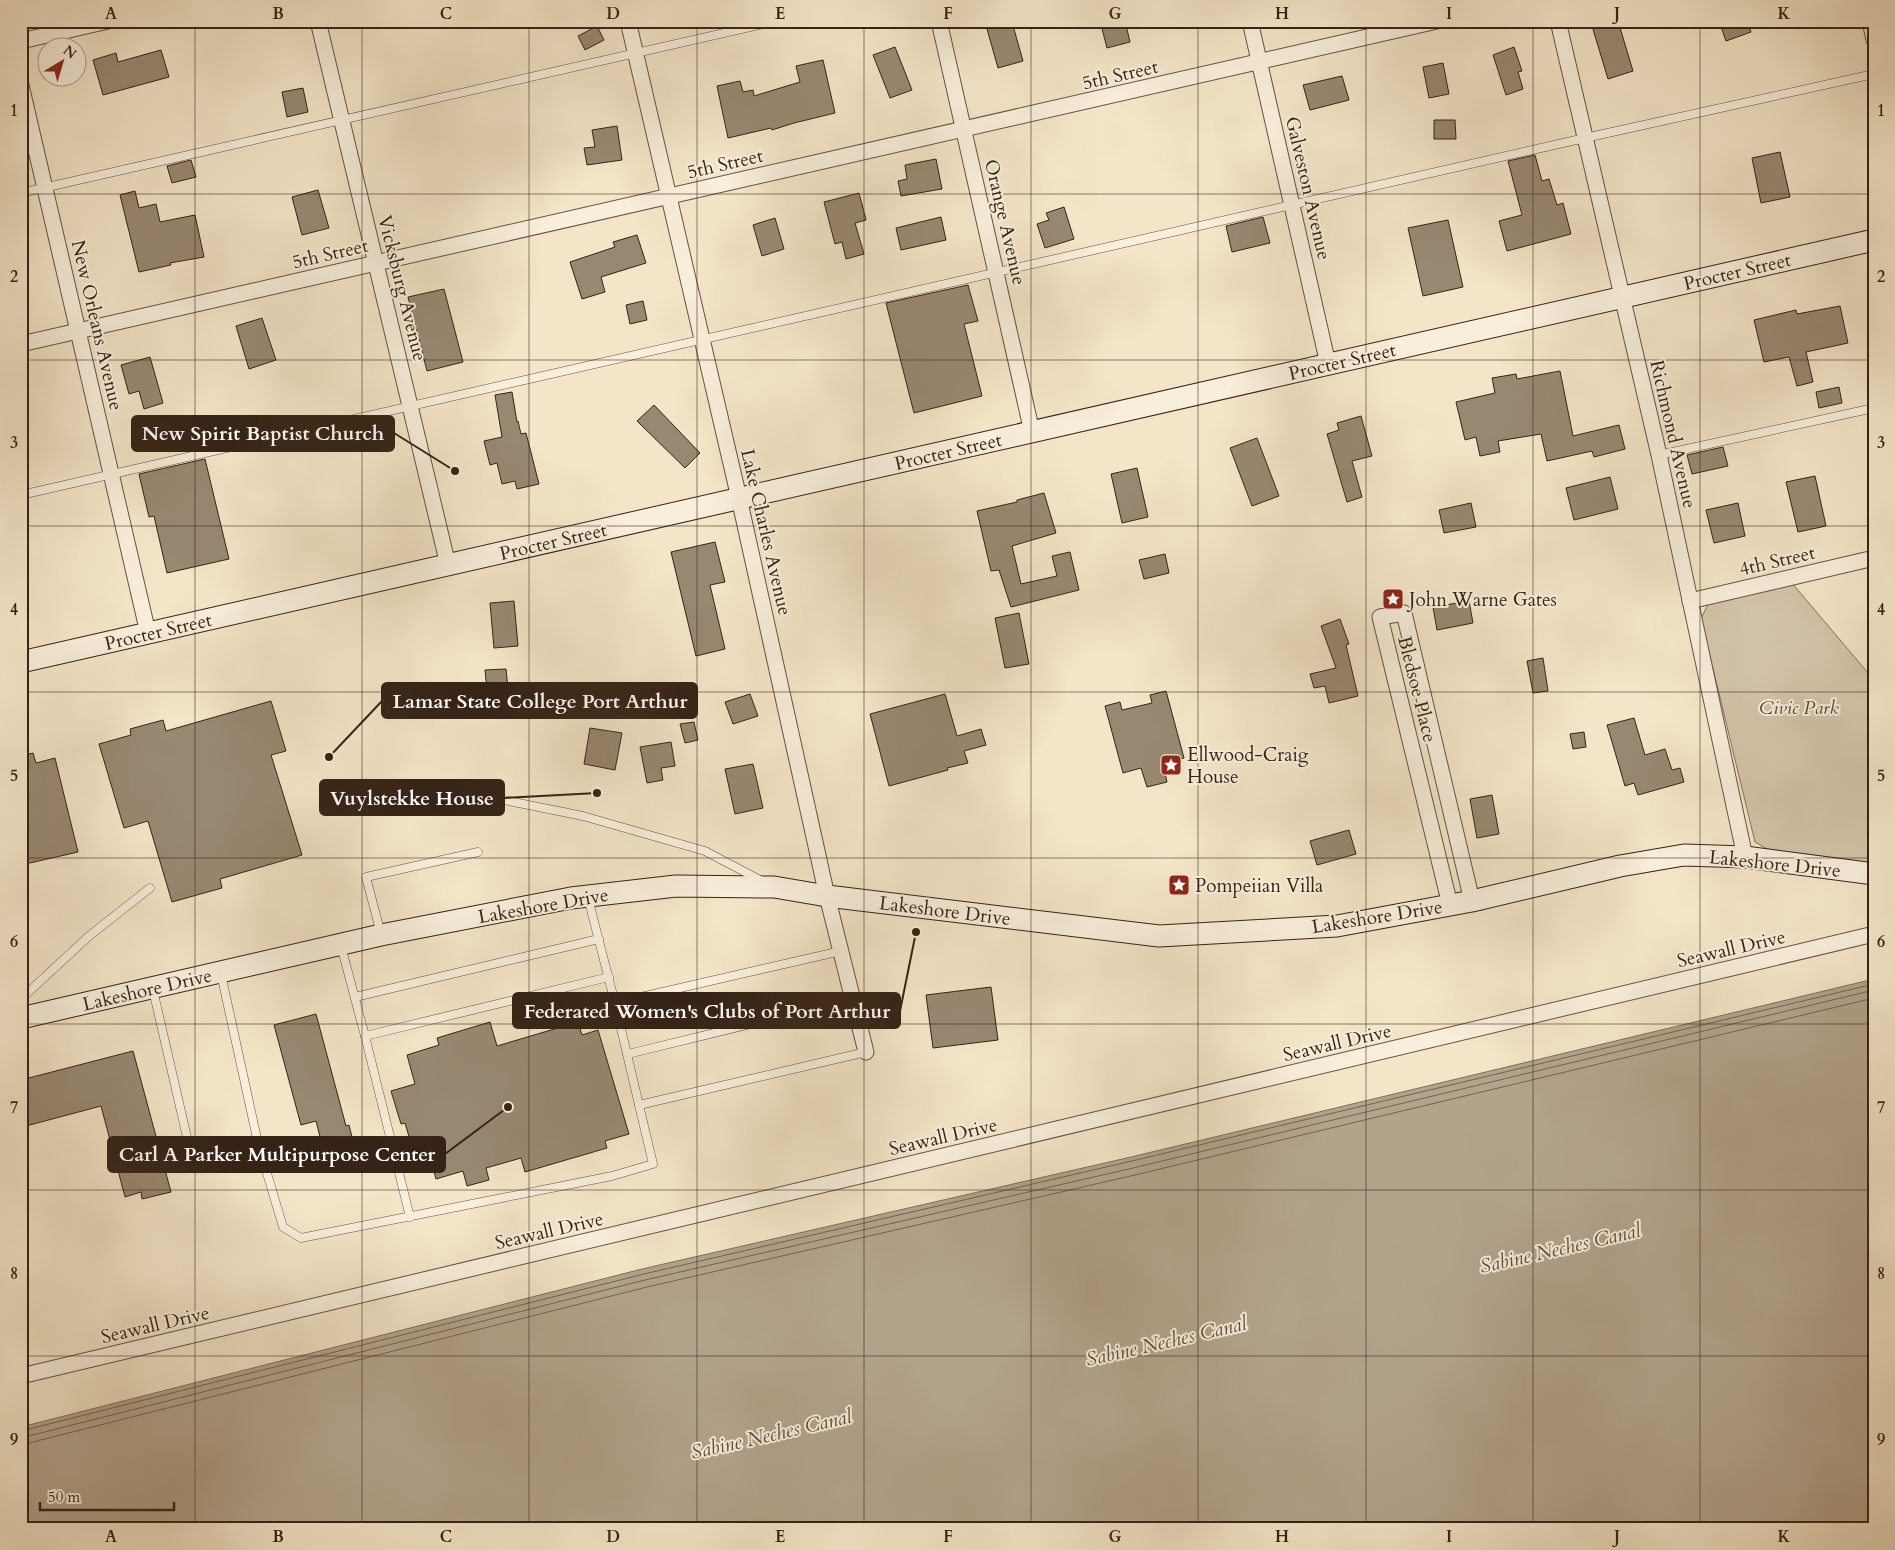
<svg xmlns="http://www.w3.org/2000/svg" width="1895" height="1550" font-family="Cardo,serif">
<rect width="100%" height="100%" fill="#f3e5c7"/>
<filter id="stains"><feTurbulence type="fractalNoise" baseFrequency=".004" numOctaves="4"/><feColorMatrix values="0 0 0 0 .2 0 0 0 0 .09 0 0 0 0 .02 0 0 0 .5 -.17"/></filter>
<radialGradient id="worn" r=".72"><stop offset=".6" stop-color="#630" stop-opacity="0"/><stop offset="1" stop-color="#630" stop-opacity=".3"/></radialGradient>
<path fill="#d3c4a9" stroke="#847460" d="M 1791,582 L 1874,680 L 1874,867 L 1769,850 L 1755,842 L 1701,619 L 1708,604 Z"/>
<path fill="#b2a38b" stroke="#80705c" d="M 1874,979 L 1874,1529 L 21,1529 L 21,1427 L 642,1269 L 1131,1157 Z"/>
<g fill="none" stroke-linecap="round" stroke-linejoin="round">
<g stroke="#746350" stroke-width="1">
<path d="M 21,1431 L 644,1274 L 1132,1161 L 1874,984"/>
<path d="M 21,1438 L 645,1280 L 1133,1168 L 1874,990"/>
<path d="M 21,1445 L 647,1287 L 1135,1175 L 1874,998"/>
</g>
</g>
<g fill="#988872" stroke="#352316">
<path d="M 1100,21 L 1125,21 L 1130,42 L 1107,48 Z"/>
<path d="M 1608,21 L 1618,21 L 1633,71 L 1608,79 L 1592,26 Z"/>
<path d="M 1719,21 L 1747,21 L 1751,32 L 1726,41 Z"/>
<path d="M 1012,22 L 1023,61 L 998,68 L 987,29 Z"/>
<path d="M 597,26 L 604,40 L 585,50 L 578,36 Z"/>
<path d="M 895,47 L 912,90 L 890,98 L 873,55 Z"/>
<path d="M 1514,47 L 1522,71 L 1518,72 L 1523,89 L 1506,95 L 1493,55 Z"/>
<path d="M 161,50 L 169,77 L 103,95 L 93,60 L 116,53 L 118,62 Z"/>
<path d="M 823,60 L 835,113 L 794,123 L 772,130 L 771,128 L 728,138 L 717,86 L 740,81 L 743,92 L 753,90 L 754,96 L 800,82 L 796,66 Z"/>
<path d="M 1443,63 L 1449,94 L 1429,98 L 1423,67 Z"/>
<path d="M 1342,76 L 1349,100 L 1310,110 L 1303,85 Z"/>
<path d="M 303,88 L 308,112 L 287,117 L 282,92 Z"/>
<path d="M 1434,120 L 1455,120 L 1456,139 L 1434,139 Z"/>
<path d="M 617,126 L 622,160 L 587,165 L 584,148 L 595,147 L 592,130 Z"/>
<path d="M 1780,152 L 1790,197 L 1761,203 L 1752,158 Z"/>
<path d="M 1535,155 L 1542,181 L 1549,179 L 1557,205 L 1563,203 L 1571,234 L 1507,251 L 1499,221 L 1522,215 L 1508,161 Z"/>
<path d="M 936,159 L 942,189 L 901,196 L 898,181 L 907,179 L 905,165 Z"/>
<path d="M 191,160 L 196,177 L 172,183 L 167,166 Z"/>
<path d="M 318,190 L 329,228 L 302,235 L 292,197 Z"/>
<path d="M 135,191 L 139,208 L 156,204 L 160,222 L 195,215 L 204,257 L 170,263 L 171,265 L 139,272 L 120,195 Z"/>
<path d="M 859,193 L 866,220 L 855,223 L 864,254 L 846,259 L 842,242 L 835,244 L 824,202 Z"/>
<path d="M 1064,207 L 1074,239 L 1045,248 L 1037,224 L 1049,220 L 1046,213 Z"/>
<path d="M 941,217 L 946,240 L 901,250 L 896,228 Z"/>
<path d="M 1263,217 L 1270,243 L 1232,252 L 1226,226 Z"/>
<path d="M 775,218 L 784,249 L 762,256 L 753,225 Z"/>
<path d="M 1448,220 L 1463,287 L 1423,296 L 1408,228 Z"/>
<path d="M 637,235 L 646,263 L 601,277 L 605,292 L 582,299 L 570,262 L 615,247 L 613,242 Z"/>
<path d="M 968,285 L 978,321 L 964,324 L 982,396 L 914,413 L 886,303 Z"/>
<path d="M 444,289 L 463,362 L 427,371 L 408,297 Z"/>
<path d="M 643,301 L 647,320 L 630,324 L 626,305 Z"/>
<path d="M 1840,306 L 1848,343 L 1806,352 L 1813,382 L 1797,386 L 1789,357 L 1764,362 L 1754,320 L 1796,310 L 1797,314 Z"/>
<path d="M 262,318 L 276,360 L 249,369 L 236,326 Z"/>
<path d="M 150,357 L 163,403 L 144,409 L 139,391 L 129,394 L 121,365 Z"/>
<path d="M 1560,371 L 1573,436 L 1619,425 L 1625,449 L 1594,457 L 1592,451 L 1547,461 L 1541,434 L 1498,441 L 1500,452 L 1480,456 L 1476,437 L 1465,440 L 1456,402 L 1495,393 L 1492,378 L 1516,374 L 1517,379 Z"/>
<path d="M 1839,387 L 1842,403 L 1819,408 L 1816,392 Z"/>
<path d="M 512,392 L 517,422 L 518,421 L 521,434 L 526,433 L 539,484 L 517,489 L 515,481 L 502,484 L 497,463 L 490,465 L 484,441 L 502,437 L 495,395 Z"/>
<path d="M 654,405 L 700,453 L 685,468 L 637,421 Z"/>
<path d="M 1361,416 L 1372,456 L 1352,461 L 1362,497 L 1347,502 L 1327,434 L 1339,430 L 1337,423 Z"/>
<path d="M 1257,438 L 1279,496 L 1252,506 L 1230,448 Z"/>
<path d="M 1723,447 L 1728,466 L 1692,474 L 1687,455 Z"/>
<path d="M 205,459 L 229,559 L 167,573 L 154,516 L 149,517 L 139,474 Z"/>
<path d="M 1137,468 L 1148,517 L 1122,523 L 1111,474 Z"/>
<path d="M 1815,476 L 1826,526 L 1798,532 L 1786,482 Z"/>
<path d="M 1610,477 L 1618,509 L 1574,520 L 1566,488 Z"/>
<path d="M 1044,493 L 1056,533 L 1012,546 L 1021,584 L 1057,576 L 1052,556 L 1070,552 L 1079,590 L 1011,607 L 999,570 L 991,571 L 977,511 L 1017,502 L 1017,500 Z"/>
<path d="M 1471,503 L 1476,527 L 1444,533 L 1439,510 Z"/>
<path d="M 1738,503 L 1745,536 L 1714,543 L 1706,510 Z"/>
<path d="M 715,542 L 725,582 L 710,585 L 725,649 L 696,656 L 671,552 Z"/>
<path d="M 1165,554 L 1169,573 L 1144,579 L 1139,560 Z"/>
<path d="M 514,601 L 518,646 L 494,648 L 490,603 Z"/>
<path d="M 1469,601 L 1473,623 L 1437,630 L 1433,607 Z"/>
<path d="M 1019,613 L 1029,664 L 1005,668 L 995,618 Z"/>
<path d="M 1340,619 L 1349,644 L 1346,645 L 1358,696 L 1329,703 L 1325,686 L 1314,688 L 1310,674 L 1336,668 L 1321,626 Z"/>
<path d="M 1543,658 L 1548,691 L 1533,693 L 1527,661 Z"/>
<path d="M 506,669 L 508,689 L 487,690 L 485,670 Z"/>
<path d="M 1166,691 L 1184,758 L 1163,764 L 1167,782 L 1147,787 L 1141,768 L 1123,773 L 1105,706 L 1120,702 L 1122,710 L 1152,703 L 1150,695 Z"/>
<path d="M 750,694 L 758,716 L 733,724 L 725,702 Z"/>
<path d="M 945,694 L 957,736 L 981,729 L 986,745 L 964,751 L 968,763 L 947,768 L 948,770 L 889,786 L 870,714 Z"/>
<path d="M 271,701 L 286,751 L 271,755 L 302,855 L 220,879 L 222,888 L 172,902 L 148,821 L 124,828 L 99,744 L 131,735 L 130,729 L 163,720 L 166,731 Z"/>
<path d="M 1634,718 L 1645,755 L 1665,749 L 1672,770 L 1680,768 L 1684,782 L 1638,795 L 1634,783 L 1625,786 L 1607,725 Z"/>
<path d="M 694,722 L 698,740 L 685,743 L 680,724 Z"/>
<path d="M 590,728 L 622,733 L 615,770 L 584,764 Z"/>
<path d="M 1584,732 L 1586,747 L 1573,749 L 1570,734 Z"/>
<path d="M 671,742 L 675,766 L 661,768 L 663,780 L 647,783 L 640,747 Z"/>
<path d="M 33,753 L 36,763 L 55,758 L 78,852 L 21,865 L 21,756 Z"/>
<path d="M 753,764 L 763,808 L 735,814 L 725,769 Z"/>
<path d="M 1492,795 L 1499,834 L 1477,838 L 1470,799 Z"/>
<path d="M 1349,830 L 1356,854 L 1317,865 L 1310,841 Z"/>
<path d="M 991,987 L 998,1040 L 933,1048 L 926,995 Z"/>
<path d="M 316,1014 L 346,1126 L 349,1125 L 359,1165 L 329,1172 L 316,1121 L 301,1125 L 274,1025 Z"/>
<path d="M 490,1022 L 497,1046 L 578,1022 L 582,1035 L 598,1030 L 629,1134 L 605,1141 L 607,1148 L 525,1172 L 521,1158 L 486,1168 L 489,1180 L 467,1186 L 463,1171 L 436,1179 L 429,1153 L 415,1157 L 405,1123 L 401,1124 L 391,1091 L 415,1084 L 407,1055 L 439,1045 L 437,1038 Z"/>
<path d="M 133,1051 L 171,1192 L 142,1199 L 141,1192 L 125,1197 L 101,1106 L 26,1126 L 21,1107 L 21,1080 Z"/>
</g>
<g fill="none" stroke-linecap="round" stroke-linejoin="round">
<g stroke="#645442" stroke-width="9">
<g id="lane">
<path d="M 21,193 L 777,21"/>
<path d="M 1659,455 L 1874,408"/>
<path d="M 21,495 L 1585,138 L 1874,74"/>
<path d="M 464,792 L 583,816 L 705,851 L 760,880"/>
<path d="M 588,898 L 615,1003"/>
<path d="M 381,934 L 366,877 L 478,852"/>
<path d="M 341,946 L 365,1036"/>
<path d="M 221,974 L 258,1143"/>
<path d="M 153,990 L 192,1159 L 258,1143 L 283,1227 L 301,1238 L 612,1176 L 653,1164 L 639,1105 L 866,1052"/>
<path d="M 355,997 L 599,939"/>
<path d="M 21,999 L 89,936 L 150,888"/>
<path d="M 628,1054 L 853,999"/>
<path d="M 639,1105 L 615,1003 L 841,951"/>
<path d="M 410,1217 L 365,1036 L 609,977"/>
</g>
</g>
<g stroke="#645442" stroke-width="17">
<g id="street">
<path d="M 318,21 L 448,565"/>
<path d="M 628,21 L 739,498 L 827,896 L 866,1052"/>
<path d="M 939,21 L 1032,432"/>
<path d="M 1250,21 L 1328,364"/>
<path d="M 1558,21 L 1659,455 L 1745,857"/>
<path d="M 1870,21 L 1874,40"/>
<path d="M 21,41 L 108,21"/>
<path d="M 21,85 L 148,633"/>
<path d="M 21,344 L 1437,21"/>
<path d="M 1690,601 L 1874,558"/>
<path d="M 1450,905 L 1380,617 L 1404,613 L 1472,901"/>
<path d="M 21,1376 L 1874,934"/>
</g>
</g>
<g stroke="#352316" stroke-width="23">
<g id="secondary">
<path d="M 21,662 L 1874,240"/>
<path d="M 21,1018 L 381,935 L 571,898 L 676,886 L 774,887 L 827,896 L 1159,936 L 1337,926 L 1472,901 L 1620,866 L 1684,855 L 1745,857 L 1874,874"/>
</g>
</g>
<use href="#lane" stroke="#f7eedb" stroke-width="8"/>
<use href="#street" stroke="#f7eedb" stroke-width="15"/>
<use href="#secondary" stroke="#f7eedb" stroke-width="21"/>
</g>
<path fill="none" stroke="#352316" stroke-width="1" stroke-opacity="0.55" d="M 195,21 L 195,1529M 362,21 L 362,1529M 529,21 L 529,1529M 697,21 L 697,1529M 864,21 L 864,1529M 1031,21 L 1031,1529M 1198,21 L 1198,1529M 1366,21 L 1366,1529M 1533,21 L 1533,1529M 1700,21 L 1700,1529M 21,194 L 1874,194M 21,360 L 1874,360M 21,526 L 1874,526M 21,692 L 1874,692M 21,858 L 1874,858M 21,1024 L 1874,1024M 21,1190 L 1874,1190M 21,1356 L 1874,1356"/>
<defs>
<g id="sight-square" transform="scale(1.125)"><rect x="-9" y="-9" width="18" height="18" rx="4" fill="#8f2418" stroke="#f7eedb"/><path d="M0-6L1.8-2.2L6-1.7L2.9 1.2L3.7 5.4L0 3.3L-3.7 5.4L-2.9 1.2L-6-1.7L-1.8-2.2Z" fill="#fff"/></g>
</defs>
<g fill-rule="evenodd">
<use href="#sight-square" x="1393" y="599"/>
<use href="#sight-square" x="1171" y="765"/>
<use href="#sight-square" x="1179" y="885"/>
</g>
<g text-anchor="middle" stroke-width="4" stroke-linejoin="round" paint-order="stroke">
<g font-size="19" fill="#352316" stroke="#f7eedb">
<text transform="translate(1120 74) rotate(-13)" y="7">5th Street</text>
<text transform="translate(725 163) rotate(-13)" y="7">5th Street</text>
<text transform="translate(1309 188) rotate(77)" y="7">Galveston Avenue</text>
<text transform="translate(1006 222) rotate(77)" y="7">Orange Avenue</text>
<text transform="translate(330 253) rotate(-13)" y="7">5th Street</text>
<text transform="translate(1737 271) rotate(-13)" y="7">Procter Street</text>
<text transform="translate(403 288) rotate(76)" y="7">Vicksburg Avenue</text>
<text transform="translate(98 325) rotate(77)" y="7">New Orleans Avenue</text>
<text transform="translate(1342 361) rotate(-13)" y="7">Procter Street</text>
<text transform="translate(1674 434) rotate(77)" y="7">Richmond Avenue</text>
<text transform="translate(948 451) rotate(-13)" y="7">Procter Street</text>
<text transform="translate(767 532) rotate(77)" y="7">Lake Charles Avenue</text>
<text transform="translate(553 541) rotate(-13)" y="7">Procter Street</text>
<text transform="translate(1777 560) rotate(-13)" y="7">4th Street</text>
<text transform="translate(158 631) rotate(-13)" y="7">Procter Street</text>
<text transform="translate(1418 689) rotate(76)" y="7">Bledsoe Place</text>
<text transform="translate(1775 863) rotate(6)" y="7">Lakeshore Drive</text>
<text transform="translate(543 905) rotate(-10)" y="7">Lakeshore Drive</text>
<text transform="translate(945 910) rotate(7)" y="7">Lakeshore Drive</text>
<text transform="translate(1377 916) rotate(-9)" y="7">Lakeshore Drive</text>
<text transform="translate(1731 948) rotate(-13)" y="7">Seawall Drive</text>
<text transform="translate(147 989) rotate(-13)" y="7">Lakeshore Drive</text>
<text transform="translate(1337 1042) rotate(-13)" y="7">Seawall Drive</text>
<text transform="translate(943 1136) rotate(-13)" y="7">Seawall Drive</text>
<text transform="translate(549 1230) rotate(-13)" y="7">Seawall Drive</text>
<text transform="translate(155 1324) rotate(-13)" y="7">Seawall Drive</text>
</g>
<g font-size="19" fill="#352316" stroke="#f7eedb" text-anchor="start">
<text x="1409" y="606">John Warne Gates</text>
<text x="1187" y="761">Ellwood-Craig<tspan x="1187" dy="22">House</tspan></text>
<text x="1195" y="892">Pompeiian Villa</text>
</g>
<g font-size="19" font-style="italic" fill="#5c4b3b" stroke="#f7eedb">
<text x="1799" y="714">Civic Park</text>
</g>
<g font-size="20" font-style="italic" fill="#61503f" stroke="#f7eedb">
<text transform="translate(1560 1248) rotate(-13)" y="7">Sabine Neches Canal</text>
<text transform="translate(1166 1341) rotate(-13)" y="7">Sabine Neches Canal</text>
<text transform="translate(771 1434) rotate(-13)" y="7">Sabine Neches Canal</text>
</g>
</g>
<path fill="none" stroke="#352316" stroke-width="2" d="M455 471L394 433M329 757L382 701M597 793L504 798M916 932L900 1011M508 1107L445 1154"/>
<g fill="#352316" stroke="#f7eedb" stroke-width="2">
<circle cx="455" cy="471" r="5"/>
<circle cx="329" cy="757" r="5"/>
<circle cx="597" cy="793" r="5"/>
<circle cx="916" cy="932" r="5"/>
<circle cx="508" cy="1107" r="5"/>
</g>
<g fill="#352316" stroke="#352316" stroke-width="2">
<rect x="132" y="416" width="262" height="35" rx="5"/>
<rect x="382" y="683" width="315" height="35" rx="5"/>
<rect x="320" y="780" width="184" height="35" rx="5"/>
<rect x="513" y="993" width="387" height="35" rx="5"/>
<rect x="108" y="1137" width="337" height="35" rx="5"/>
</g>
<g font-size="20" text-anchor="middle" font-weight="bold" fill="#fff">
<text x="263" y="440">New Spirit Baptist Church</text>
<text x="540" y="708">Lamar State College Port Arthur</text>
<text x="412" y="805">Vuylstekke House</text>
<text x="707" y="1018">Federated Women's Clubs of Port Arthur</text>
<text x="277" y="1161">Carl A Parker Multipurpose Center</text>
</g>
<rect width="1895" height="1550" fill="none" stroke="#f3e5c7" stroke-width="55"/>
<g transform="translate(62 62) rotate(38)"><circle r="24" fill="#f7eedb" stroke="#a99d8c"/>
<path d="M0-4L9 19L0 12L-9 19Z" fill="#8f2418"/>
<text y="-8" font-size="14" font-weight="bold" text-anchor="middle" fill="#352316">N</text>
</g>
<path d="M40 1502v8h134v-8" fill="none" stroke="#352316" stroke-width="2.5"/>
<text x="48" y="1502" font-size="15" fill="#352316" stroke="#f7eedb" stroke-width="4" paint-order="stroke">50 m</text>
<rect x="28" y="28" width="1840" height="1494" fill="none" stroke="#352316" stroke-width="2"/>
<g font-size="16" text-anchor="middle" font-weight="bold" fill="#352316">
<text x="111" y="19">A</text>
<text x="278" y="19">B</text>
<text x="446" y="19">C</text>
<text x="613" y="19">D</text>
<text x="780" y="19">E</text>
<text x="948" y="19">F</text>
<text x="1115" y="19">G</text>
<text x="1282" y="19">H</text>
<text x="1449" y="19">I</text>
<text x="1617" y="19">J</text>
<text x="1784" y="19">K</text>
<text x="14" y="116">1</text>
<text x="1881" y="116">1</text>
<text x="14" y="282">2</text>
<text x="1881" y="282">2</text>
<text x="14" y="448">3</text>
<text x="1881" y="448">3</text>
<text x="14" y="615">4</text>
<text x="1881" y="615">4</text>
<text x="14" y="781">5</text>
<text x="1881" y="781">5</text>
<text x="14" y="947">6</text>
<text x="1881" y="947">6</text>
<text x="14" y="1113">7</text>
<text x="1881" y="1113">7</text>
<text x="14" y="1279">8</text>
<text x="1881" y="1279">8</text>
<text x="14" y="1445">9</text>
<text x="1881" y="1445">9</text>
<text x="111" y="1542">A</text>
<text x="278" y="1542">B</text>
<text x="446" y="1542">C</text>
<text x="613" y="1542">D</text>
<text x="780" y="1542">E</text>
<text x="948" y="1542">F</text>
<text x="1115" y="1542">G</text>
<text x="1282" y="1542">H</text>
<text x="1449" y="1542">I</text>
<text x="1617" y="1542">J</text>
<text x="1784" y="1542">K</text>
</g>
<rect width="100%" height="100%" filter="url(#stains)"/>
<rect width="100%" height="100%" fill="url(#worn)"/>
</svg>
